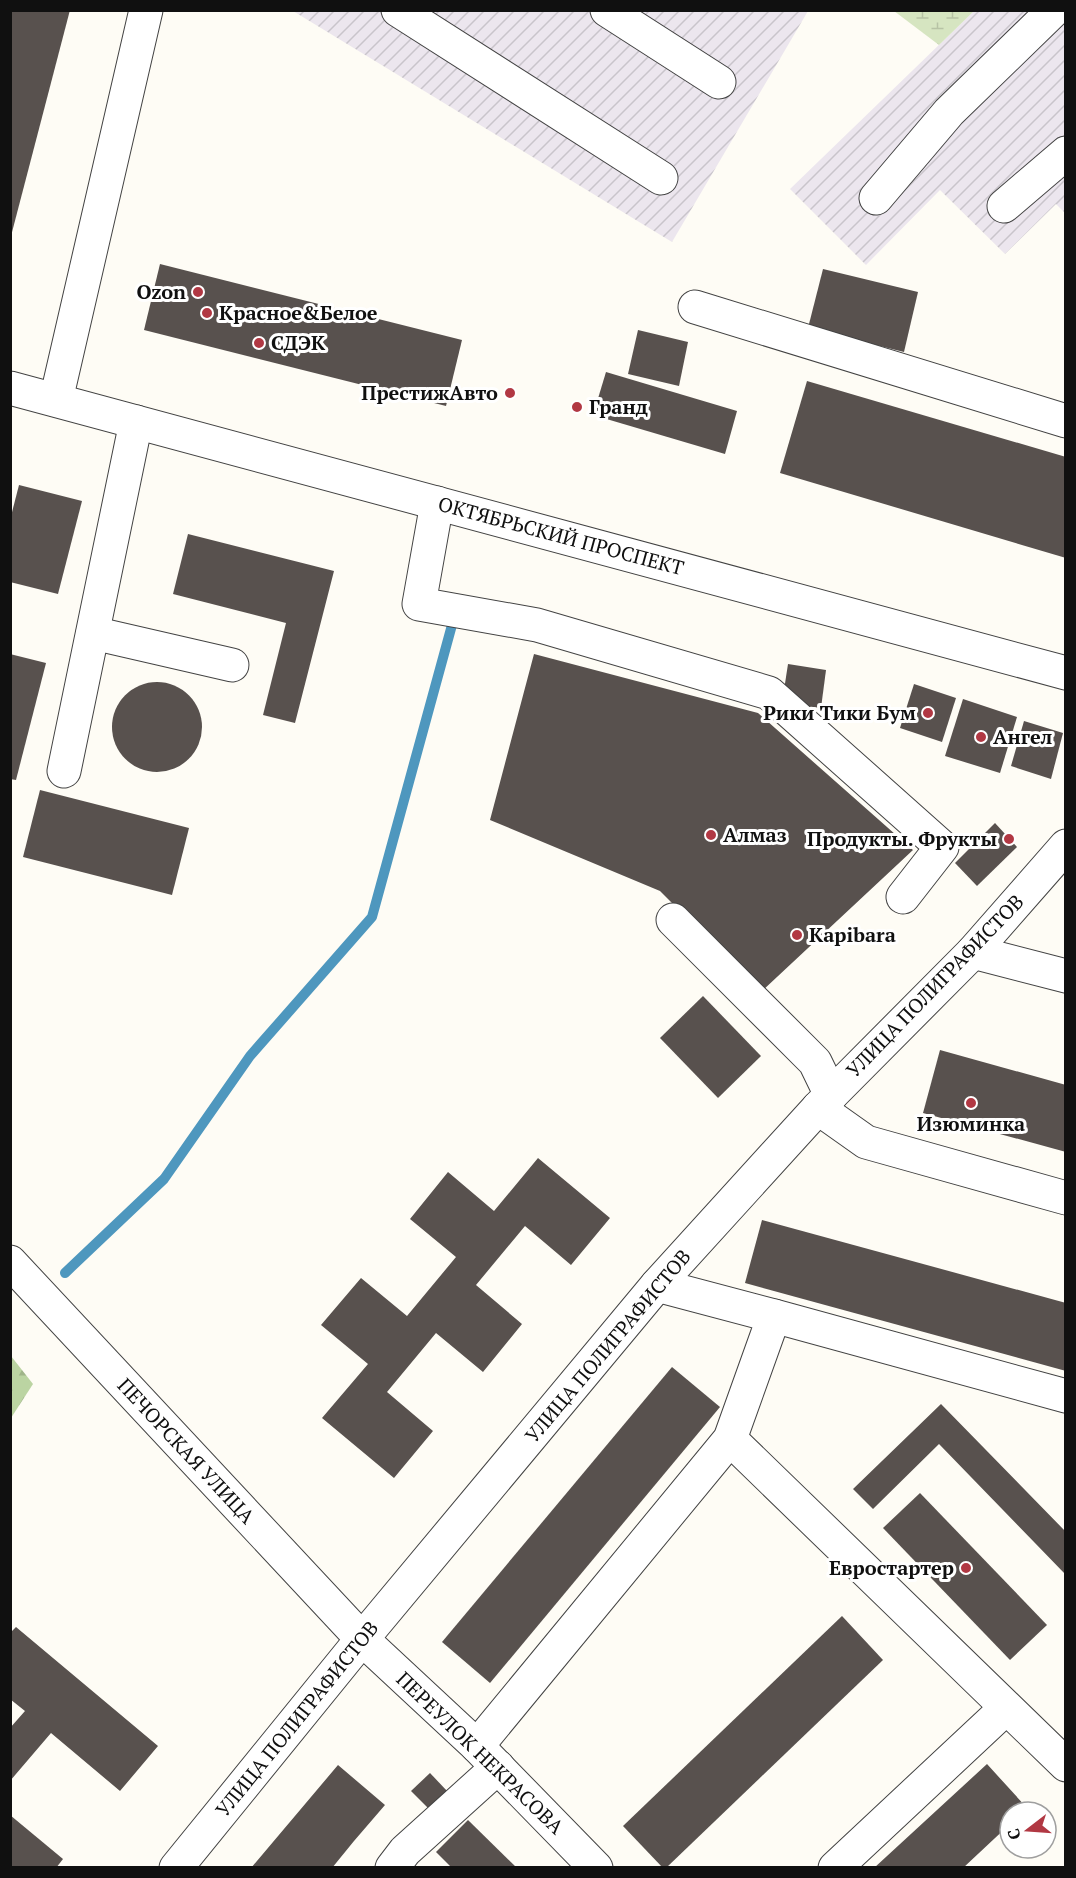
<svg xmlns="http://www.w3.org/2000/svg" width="1076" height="1878" font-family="'PT Serif',serif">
<defs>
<pattern id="industrial-furrows" width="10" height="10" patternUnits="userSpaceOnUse" patternTransform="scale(1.5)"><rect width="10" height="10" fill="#ece6ee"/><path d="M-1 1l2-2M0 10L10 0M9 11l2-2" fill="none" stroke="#c9c4cb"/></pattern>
<pattern id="forest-firs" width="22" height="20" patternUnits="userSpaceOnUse" patternTransform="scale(1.5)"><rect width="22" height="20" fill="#bbd4a2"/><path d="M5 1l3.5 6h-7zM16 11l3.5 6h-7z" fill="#a0b58a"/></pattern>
<pattern id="wetland-marsh" width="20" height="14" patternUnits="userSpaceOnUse" patternTransform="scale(1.5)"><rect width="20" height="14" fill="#d6e5c1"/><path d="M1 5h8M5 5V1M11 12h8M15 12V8" fill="none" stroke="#b7c3a5"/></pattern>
</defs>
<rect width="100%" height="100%" fill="#fefcf5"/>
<g fill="url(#industrial-furrows)">
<path d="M 293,11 L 808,11 L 672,242 Z"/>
<path d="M 974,11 L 1065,11 L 1065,213 L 1056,204 L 1005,254 L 940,190 L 866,265 L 790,189 Z"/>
</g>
<path fill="url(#forest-firs)" d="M 11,1356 L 33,1384 L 11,1418 Z"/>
<path fill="url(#wetland-marsh)" d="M 894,11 L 974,11 L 939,45 Z"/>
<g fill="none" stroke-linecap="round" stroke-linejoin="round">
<path stroke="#4e97be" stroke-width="10" d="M 65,1273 L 164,1179 L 250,1056 L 372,917 L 455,614"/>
</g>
<g fill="#58514e">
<path d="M 10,10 L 70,10 L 11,236 L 10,236 Z"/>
<path d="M 160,264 L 462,340 L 446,406 L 144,330 Z"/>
<path d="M 823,269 L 918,292 L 904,352 L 808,328 Z"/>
<path d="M 638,330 L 688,342 L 679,386 L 628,374 Z"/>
<path d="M 606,372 L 737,411 L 725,454 L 593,415 Z"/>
<path d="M 807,381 L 1066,457 L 1066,558 L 780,473 Z"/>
<path d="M 19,485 L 82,501 L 58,594 L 10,582 L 10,520 Z"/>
<path d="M 188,534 L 334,571 L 295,723 L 263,715 L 286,623 L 173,594 Z"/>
<path d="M 10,654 L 46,663 L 16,780 L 10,779 Z"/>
<path d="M 534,654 L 758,713 L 913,850 L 761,992 L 660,891 L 490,820 Z"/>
<path d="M 788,664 L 826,670 L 821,708 L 782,703 Z"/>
<circle cx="157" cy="727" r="45"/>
<path d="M 914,684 L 956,698 L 942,742 L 900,728 Z"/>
<path d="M 963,699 L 1017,717 L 1000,773 L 945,756 Z"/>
<path d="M 1024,721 L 1063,733 L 1051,779 L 1011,766 Z"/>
<path d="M 40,790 L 189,828 L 172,895 L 23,857 Z"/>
<path d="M 995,823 L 1017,847 L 977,886 L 955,863 Z"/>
<path d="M 703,996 L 761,1056 L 718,1098 L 660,1038 Z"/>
<path d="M 940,1050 L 1066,1085 L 1066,1152 L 923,1113 Z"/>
<path d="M 538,1158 L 610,1218 L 571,1265 L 525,1226 L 476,1285 L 522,1324 L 483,1372 L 436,1333 L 387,1392 L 433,1431 L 394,1478 L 322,1418 L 368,1364 L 321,1325 L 361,1278 L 407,1316 L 456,1257 L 410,1219 L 448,1172 L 494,1211 Z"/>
<path d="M 762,1220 L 1066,1303 L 1066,1371 L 745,1283 Z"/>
<path d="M 672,1367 L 720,1407 L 490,1683 L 442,1642 Z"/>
<path d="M 941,1404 L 1066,1532 L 1066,1575 L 939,1444 L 873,1509 L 853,1489 Z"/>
<path d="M 920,1493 L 1047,1625 L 1010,1660 L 883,1528 Z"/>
<path d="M 842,1616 L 883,1660 L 666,1868 L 663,1868 L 623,1826 Z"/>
<path d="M 16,1627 L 158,1746 L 120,1791 L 51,1733 L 10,1781 L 10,1728 L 25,1711 L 10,1699 L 10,1633 Z"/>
<path d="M 987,1764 L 1027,1808 L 1023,1812 L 1010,1812 L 1010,1824 L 963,1868 L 874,1868 Z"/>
<path d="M 338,1765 L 385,1805 L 354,1841 L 332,1868 L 251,1868 Z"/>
<path d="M 430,1773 L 448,1792 L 430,1810 L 411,1791 Z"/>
<path d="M 10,1815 L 63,1859 L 56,1868 L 10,1868 Z"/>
<path d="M 468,1820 L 517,1868 L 452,1868 L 436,1852 Z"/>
</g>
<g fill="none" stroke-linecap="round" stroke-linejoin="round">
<g stroke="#434343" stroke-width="35">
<g id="minor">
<path d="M 398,10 L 661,178"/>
<path d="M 607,10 L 719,82"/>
<path d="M 876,198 L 949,112 L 1054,10"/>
<path d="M 1004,206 L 1066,153"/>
<path d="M 695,307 L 1066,421"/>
<path d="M 10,388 L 1066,673"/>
<path d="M 56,400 L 146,10"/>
<path d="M 437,503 L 419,604 L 537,625 L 769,693 L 942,847 L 903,897"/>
<path d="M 93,633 L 232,665"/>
<path d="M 64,771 L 136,422"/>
<path d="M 673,920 L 815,1062 L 831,1095"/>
<path d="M 973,952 L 1066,976"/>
<path d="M 818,1108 L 866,1142 L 1066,1198"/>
<path d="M 10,1262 L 362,1639 L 477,1746 L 596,1868"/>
<path d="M 774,1316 L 1066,1396"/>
<path d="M 730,1439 L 1066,1765"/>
<path d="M 477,1746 L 730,1439 L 774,1316 L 657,1285"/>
<path d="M 176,1868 L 362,1639 L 657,1285 L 818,1108 L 973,952 L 1066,846"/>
<path d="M 392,1868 L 405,1851 L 498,1767"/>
<path d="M 835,1868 L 1006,1708"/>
</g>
</g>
<use href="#minor" stroke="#fff" stroke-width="33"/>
</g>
<g fill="#b13843" stroke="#fff" stroke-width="2">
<circle cx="198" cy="292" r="6"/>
<circle cx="207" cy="313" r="6"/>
<circle cx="259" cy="343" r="6"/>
<circle cx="510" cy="393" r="6"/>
<circle cx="577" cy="407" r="6"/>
<circle cx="928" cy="713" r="6"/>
<circle cx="981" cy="737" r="6"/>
<circle cx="711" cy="835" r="6"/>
<circle cx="1009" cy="839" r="6"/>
<circle cx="797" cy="935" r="6"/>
<circle cx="971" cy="1103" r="6"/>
<circle cx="966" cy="1568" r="6"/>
</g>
<g text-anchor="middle" stroke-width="6" stroke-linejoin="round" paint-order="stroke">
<g font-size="20" font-weight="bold" fill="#101010" stroke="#fff" text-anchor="start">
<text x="186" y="299" text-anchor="end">Ozon</text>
<text x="219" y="320">Красное&amp;Белое</text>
<text x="271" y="350">СДЭК</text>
<text x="498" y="400" text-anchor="end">ПрестижАвто</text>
<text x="589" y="414">Гранд</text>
<text x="916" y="720" text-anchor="end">Рики Тики Бум</text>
<text x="993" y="744">Ангел</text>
<text x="723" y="842">Алмаз</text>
<text x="997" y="846" text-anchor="end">Продукты. Фрукты</text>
<text x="809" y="942">Kapibara</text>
<text x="971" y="1131" text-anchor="middle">Изюминка</text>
<text x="954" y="1575" text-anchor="end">Евростартер</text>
</g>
<g font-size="20" fill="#101010" stroke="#fff">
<text transform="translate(561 536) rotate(15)" y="7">ОКТЯБРЬСКИЙ ПРОСПЕКТ</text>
<text transform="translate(935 986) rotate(-46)" y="7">УЛИЦА ПОЛИГРАФИСТОВ</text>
<text transform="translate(608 1346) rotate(-50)" y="7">УЛИЦА ПОЛИГРАФИСТОВ</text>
<text transform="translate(186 1451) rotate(47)" y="7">ПЕЧОРСКАЯ УЛИЦА</text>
<text transform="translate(297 1719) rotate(-51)" y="7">УЛИЦА ПОЛИГРАФИСТОВ</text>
<text transform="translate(480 1753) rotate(44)" y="7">ПЕРЕУЛОК НЕКРАСОВА</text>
</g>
</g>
<rect width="1076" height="1878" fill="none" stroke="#101010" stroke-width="24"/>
<g transform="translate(1028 1830) rotate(253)"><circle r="28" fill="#ffffff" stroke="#9f9f9f" stroke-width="1.5"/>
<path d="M0-4.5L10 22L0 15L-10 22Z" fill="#b13843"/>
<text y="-9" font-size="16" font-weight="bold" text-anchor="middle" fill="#101010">С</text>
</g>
</svg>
